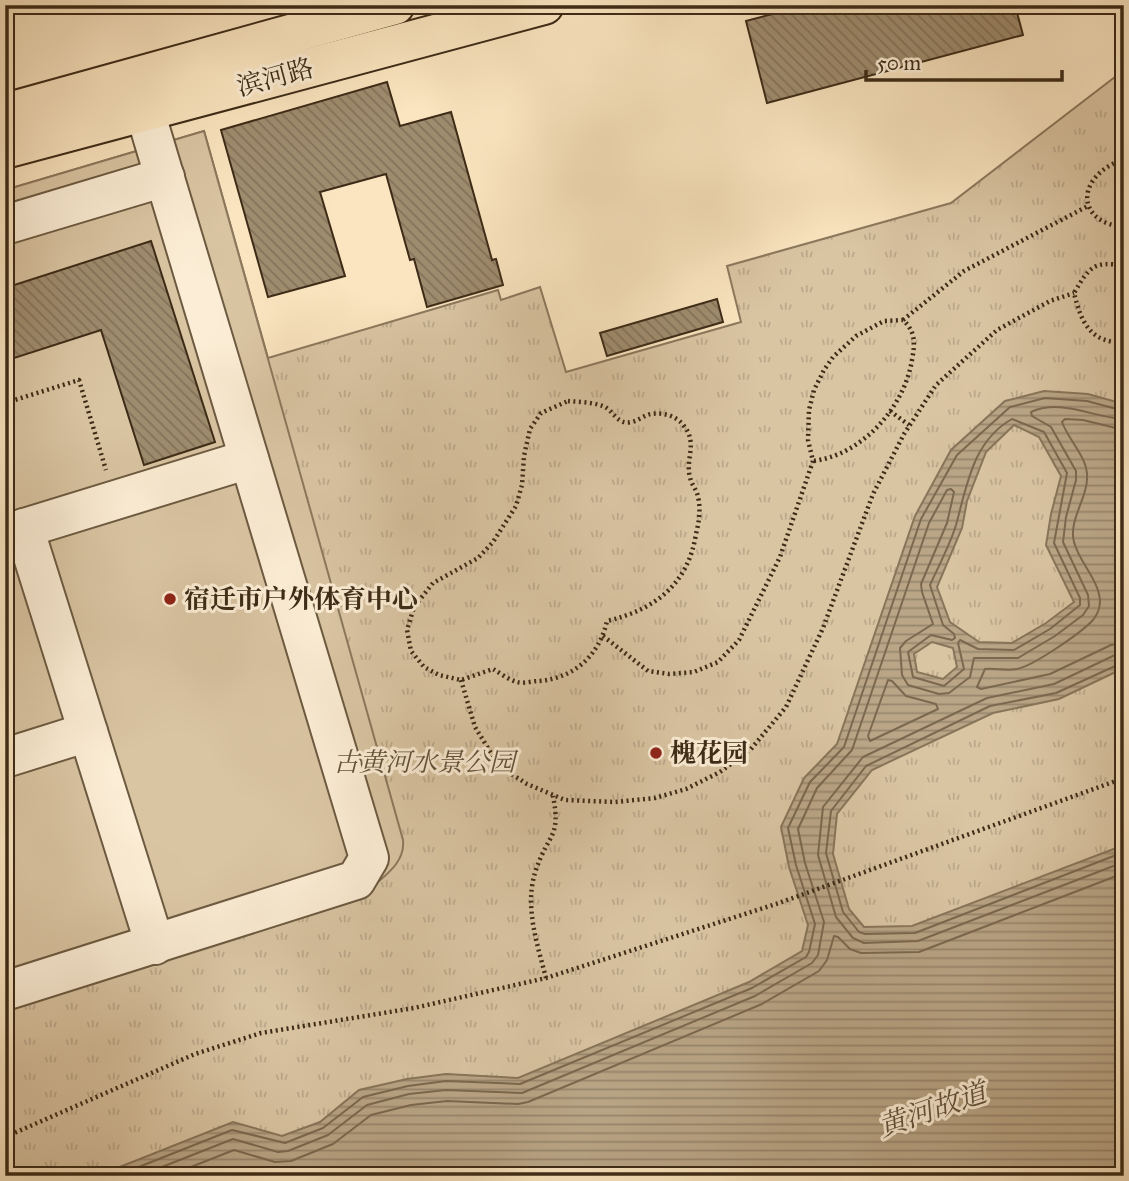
<svg xmlns="http://www.w3.org/2000/svg" width="1129" height="1181" font-family="'IM FELL Great Primer','Noto Serif SC',serif">
<defs>
<pattern id="grass-tufts" width="24" height="20" patternUnits="userSpaceOnUse" patternTransform="scale(1.75)"><rect width="24" height="20" fill="#dac5a3"/><path d="M3 7l-1-3M5 7V3M7 7l1-3M15 17l-1-3M17 17v-4M19 17l1-3" fill="none" stroke="#bca98c"/></pattern>
<pattern id="water-rules" width="6" height="5" patternUnits="userSpaceOnUse" patternTransform="scale(1.75)"><rect width="6" height="5" fill="#baa687"/><path d="M0 2.5h6" fill="none" stroke="#98876d"/></pattern>
<pattern id="building-back-hatch" width="6" height="6" patternUnits="userSpaceOnUse" patternTransform="scale(1.75)"><rect width="6" height="6" fill="#9f8c6f"/><path d="M-1 5l2 2M0 0l6 6M5-1l2 2" fill="none" stroke="#83735a"/></pattern>
</defs>
<rect width="100%" height="100%" fill="#fae5c0"/>
<filter id="stains"><feTurbulence type="fractalNoise" baseFrequency=".00286" numOctaves="4"/><feColorMatrix values="0 0 0 0 .2 0 0 0 0 .09 0 0 0 0 .02 0 0 0 .5 -.17"/></filter>
<radialGradient id="worn" r=".72"><stop offset=".6" stop-color="#630" stop-opacity="0"/><stop offset="1" stop-color="#630" stop-opacity=".3"/></radialGradient>
<path fill="url(#grass-tufts)" stroke="#8c785d" stroke-width="2" d="M 1124,70 L 1124,1176 L 5,1176 L 5,190 L 204,131 L 268,358 L 498,290 L 501,300 L 540,287 L 566,372 L 741,322 L 727,266 L 951,203 Z"/>
<path fill="#dac5a3" stroke="#8c785d" stroke-width="2" d="M 204,131 L 403,840 C 405,859 391,871 378,882 L 5,999 L 5,190 Z"/>
<path fill="url(#water-rules)" stroke="#88755a" stroke-width="2" fill-rule="evenodd" d="M 1044,391 L 1088,394 L 1124,404 L 1124,668 L 1059,699 L 993,713 L 872,770 L 837,814 L 833,854 L 849,909 L 864,927 L 912,926 L 1124,845 L 1124,1176 L 97,1176 L 233,1122 L 282,1136 L 320,1122 L 359,1090 L 407,1079 L 446,1074 L 518,1078 L 749,982 L 802,951 L 808,925 L 789,867 L 781,827 L 804,778 L 837,744 L 915,516 L 951,450 L 1005,401 ZM 1014,425 L 1039,437 L 1061,476 L 1051,514 L 1046,545 L 1074,602 L 1046,623 L 1012,643 L 979,642 L 950,622 L 937,587 L 962,528 L 967,501 L 986,452 ZM 932,642 L 953,648 L 957,667 L 943,679 L 917,672 L 914,654 Z"/>
<g fill="none" stroke-linecap="round" stroke-linejoin="round">
<g stroke="#7c684f" stroke-width="2">
<path d="M 1012,419 L 1044,432 L 1067,473 L 1054,543 L 1080,598 L 1080,605 L 1050,629 L 1014,650 L 978,649 L 960,640 L 958,643 L 964,669 L 944,686 L 913,677 L 908,652 L 931,635 L 952,640 L 955,638 L 954,634 L 943,625 L 930,585 C 939,565 950,545 956,525 C 967,485 973,441 1012,419 Z"/>
<path d="M 1124,430 L 1083,420 L 1065,419 L 1062,422 C 1068,439 1086,456 1087,474 C 1089,496 1068,520 1074,542 C 1079,562 1099,580 1100,601 C 1100,608 1097,615 1093,620 C 1081,633 1033,666 1017,669 C 1006,671 995,668 985,669 L 977,687 L 981,689 L 1050,674 L 1111,645 L 1124,643"/>
<path d="M 1124,653 L 1115,655 L 1054,684 L 987,698 L 863,757 L 823,807 L 818,855 L 836,917 L 853,938 L 864,943 L 918,941 L 1124,862"/>
<path d="M 1124,662 L 1056,693 L 990,706 L 866,766 L 831,811 L 826,853 L 843,912 L 859,932 L 865,934 L 915,933 L 1124,852"/>
<path d="M 888,680 L 892,681 L 906,696 L 936,704 L 938,709 L 870,741 L 868,736 Z"/>
<path d="M 116,1176 L 232,1130 L 285,1143 L 323,1128 L 363,1097 L 408,1086 L 446,1081 L 520,1084 L 752,988 L 806,957 L 809,952 L 815,924 L 796,865 L 788,828 L 810,782 L 844,747 L 921,519 L 957,455 L 1010,407 L 1045,398 L 1087,401 L 1124,411"/>
<path d="M 139,1176 L 233,1139 L 278,1152 L 288,1151 L 328,1135 L 367,1105 L 409,1094 L 446,1090 L 522,1093 L 755,996 L 812,963 L 818,955 L 824,922 L 805,863 L 798,829 L 817,788 L 852,750 L 929,523 L 947,490 L 951,489 L 954,492 L 947,523 L 921,584 L 922,592 L 933,624 L 906,641 L 900,648 L 902,675 L 908,685 L 939,694 L 949,693 L 970,677 L 974,658 L 1018,658 L 1055,636 L 1083,615 L 1089,606 L 1088,595 L 1063,542 L 1066,517 L 1076,480 L 1076,471 L 1051,427 L 1032,416 L 1031,412 C 1061,398 1094,418 1124,419"/>
<path d="M 168,1176 L 234,1150 L 275,1162 L 291,1161 L 333,1144 L 371,1115 L 411,1105 L 447,1101 L 518,1104 L 528,1102 L 762,1004 L 819,971 L 827,960 L 834,936 L 838,937 L 850,949 L 861,953 L 919,952 L 1124,873"/>
</g>
</g>
<g fill="url(#building-back-hatch)" stroke="#3d2b17" stroke-width="2">
<path d="M 807,5 L 1015,5 L 1023,35 L 767,103 L 746,21 Z"/>
<path d="M 387,82 L 400,126 L 451,112 L 492,260 L 496,259 L 503,285 L 427,307 L 414,259 L 410,260 L 386,174 L 320,192 L 345,276 L 268,297 L 221,130 Z"/>
<path d="M 151,241 L 215,442 L 144,465 L 101,330 L 5,361 L 5,288 Z"/>
<path d="M 717,299 L 723,322 L 607,356 L 600,333 Z"/>
</g>
<g fill="none" stroke-linecap="round" stroke-linejoin="round">
<g stroke="#6c5a41" stroke-width="42">
<g id="minor">
<path d="M 5,225 L 165,177"/>
<path d="M 24,528 L 155,945"/>
<path d="M 5,534 L 249,459"/>
<path d="M 5,758 L 88,732"/>
<path d="M 5,991 L 356,880 L 369,858 L 145,112"/>
</g>
</g>
<g stroke="#3d2b17" stroke-width="42">
<g id="major">
<path d="M 5,113 L 395,5"/>
<path d="M 5,149 L 544,5"/>
</g>
</g>
<g stroke="#3d2b17" stroke-width="4.5" stroke-dasharray="2 3.5" stroke-linecap="butt">
<path d="M 573,11 L 595,5"/>
<path d="M 1124,159 C 1111,164 1100,170 1092,182 C 1077,207 1100,227 1124,226"/>
<path d="M 1124,266 C 1093,260 1089,268 1074,293 C 1081,321 1090,344 1124,342"/>
<path d="M 1124,279 L 1119,287 L 1124,286"/>
<path d="M 903,320 L 964,271 L 1088,206"/>
<path d="M 568,401 C 580,402 594,402 605,407 C 614,412 618,425 631,422 C 638,421 644,415 651,414 C 663,412 677,416 684,426 C 698,443 685,460 690,477 C 691,484 697,490 698,497 C 701,509 699,522 696,534 C 688,585 654,610 607,621 C 599,656 574,678 539,681 C 532,681 523,684 517,682 C 509,680 500,673 493,669 L 461,680 L 439,675 L 424,667 L 411,651 L 407,630 L 414,607 L 433,583 L 478,558 L 493,542 L 516,506 L 522,485 L 524,456 L 530,429 L 541,413 Z"/>
<path d="M 5,403 L 79,380 L 106,470"/>
<path d="M 890,411 L 909,425"/>
<path d="M 603,636 L 648,671 L 669,674 L 694,672 L 718,662 L 739,640 L 780,557 L 813,461 L 808,440 L 809,410 L 814,390 L 824,370 L 833,357 L 856,336 L 884,321 L 903,320 C 916,332 915,344 912,360 C 904,408 862,455 813,461"/>
<path d="M 461,680 L 475,727 L 499,766 L 527,784 L 565,800 L 615,802 L 655,798 L 686,789 L 720,772 L 751,749 L 786,707 L 823,628 L 873,494 L 904,434 L 936,385 L 997,330 L 1050,301 L 1074,293"/>
<path d="M 546,978 C 537,943 523,903 537,867 C 549,833 561,837 553,796"/>
<path d="M 5,1137 L 195,1054 L 261,1033 L 414,1008 L 546,978 L 779,903 L 1124,778"/>
</g>
<use href="#minor" stroke="#fceed6" stroke-width="38"/>
<use href="#major" stroke="#fae5c0" stroke-width="38"/>
</g>
<g fill="#8f2418" stroke="#fceed6" stroke-width="2.5">
<circle cx="170" cy="599" r="7"/>
<circle cx="656" cy="753" r="7"/>
</g>
<g text-anchor="middle" stroke-width="6" stroke-linejoin="round" paint-order="stroke">
<g font-size="26" fill="#3d2b17" stroke="#fceed6">
<text transform="translate(275 77) rotate(-15)" y="9">滨河路</text>
</g>
<g font-size="26" font-weight="bold" fill="#3d2b17" stroke="#fceed6" text-anchor="start">
<text x="184" y="608">宿迁市户外体育中心</text>
<text x="670" y="762">槐花园</text>
</g>
<g font-size="26" font-style="italic" fill="#64523a" stroke="#fceed6">
<text x="424" y="771">古黄河水景公园</text>
</g>
<g font-size="28" font-style="italic" fill="#625039" stroke="#fceed6">
<text transform="translate(932 1109) rotate(-19)" y="10">黄河故道</text>
</g>
</g>
<rect width="1129" height="1181" fill="none" stroke="#fae5c0" stroke-width="28"/>
<rect x="7" y="7" width="1115" height="1167" fill="none" stroke="#3d2b17" stroke-width="3.5"/>
<rect x="14" y="14" width="1101" height="1153" fill="none" stroke="#3d2b17" stroke-width="2"/>
<path d="M866 70v10h196v-10" fill="none" stroke="#3d2b17" stroke-width="3.5"/>
<text x="877" y="70" font-size="21" fill="#3d2b17" stroke="#fceed6" stroke-width="5" paint-order="stroke">50 m</text>
<rect width="100%" height="100%" filter="url(#stains)"/>
<rect width="100%" height="100%" fill="url(#worn)"/>
</svg>
